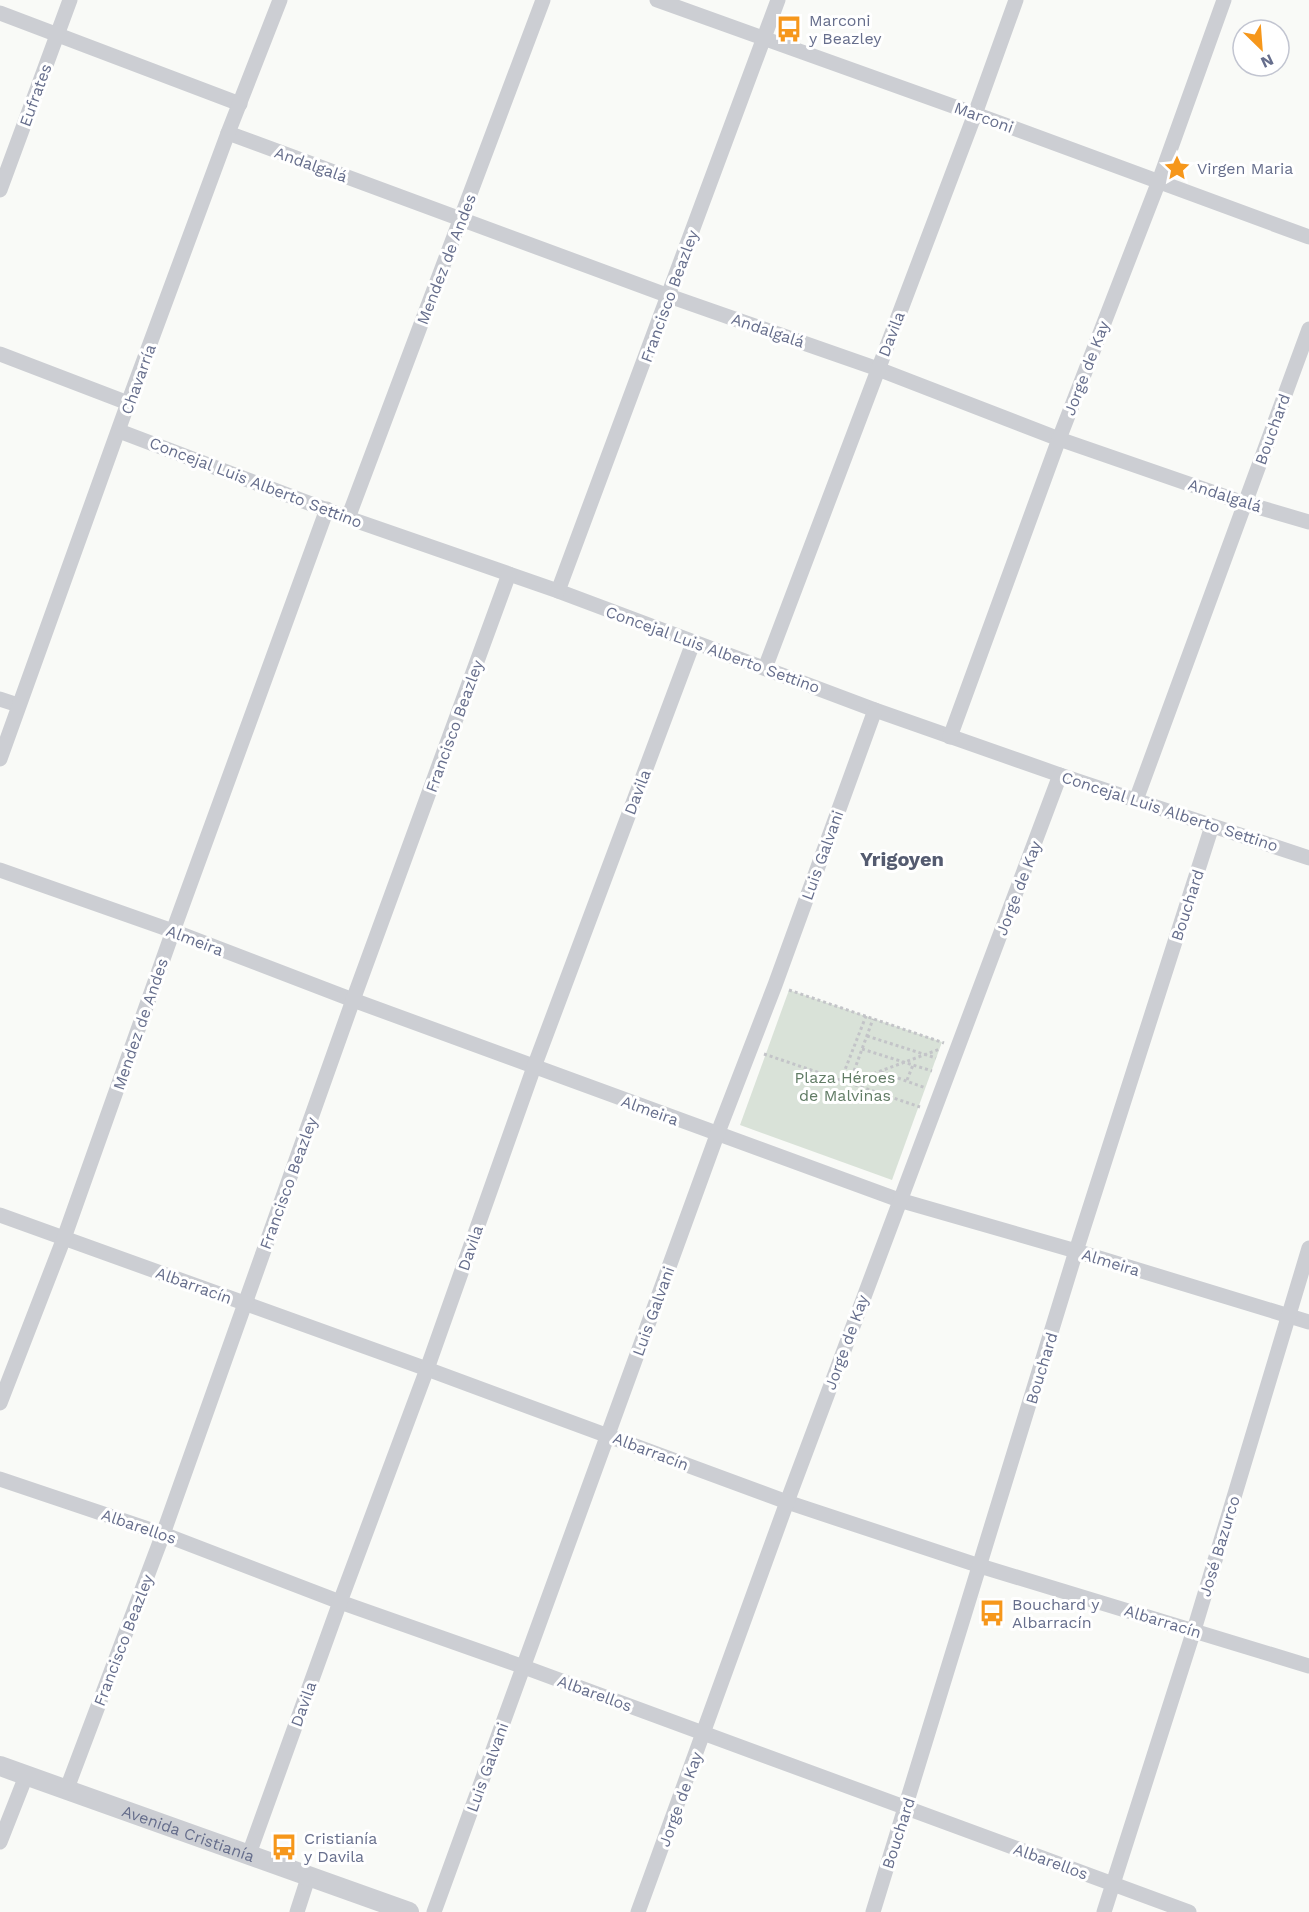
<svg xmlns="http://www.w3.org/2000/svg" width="1309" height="1912" font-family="'Work Sans',sans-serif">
<rect width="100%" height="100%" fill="#f9faf7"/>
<path fill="#d9e2d8" d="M 789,990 L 942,1042 L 892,1180 L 740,1125 Z"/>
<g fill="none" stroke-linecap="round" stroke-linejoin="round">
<g stroke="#c3c4c8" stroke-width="3" stroke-dasharray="3 3" stroke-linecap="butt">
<path d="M 789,990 L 944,1043"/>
<path d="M 867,1036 L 936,1058"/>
<path d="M 862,1049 L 932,1071"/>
<path d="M 764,1054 L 920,1107"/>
<path d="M 881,1072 L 926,1088"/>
<path d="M 841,1080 L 866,1016"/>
<path d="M 907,1080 L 913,1065"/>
<path d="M 850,1082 L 873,1019"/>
<path d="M 851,1082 L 940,1049"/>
</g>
<g stroke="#ccced3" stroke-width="15">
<path d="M 657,0 L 975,114 L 1309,237"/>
<path d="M 0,13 L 240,104"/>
<path d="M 228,133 L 669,296 L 878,369 L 1059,439 L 1244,503 L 1309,522"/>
<path d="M 0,190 L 70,0"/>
<path d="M 0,354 L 128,403"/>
<path d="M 119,431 L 348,518 L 558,591 L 875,710 L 1060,775 L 1309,858"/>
<path d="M 348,518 L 543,0"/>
<path d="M 558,591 L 778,0"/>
<path d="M 765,668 L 975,114 L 1016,0"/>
<path d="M 0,699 L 18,705"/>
<path d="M 950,737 L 1059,439 L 1159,181 L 1224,0"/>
<path d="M 0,759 L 128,403 L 228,133 L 280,0"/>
<path d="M 1136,800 L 1309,329"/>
<path d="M 0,870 L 173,931 L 353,1000 L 899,1200 L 1076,1251 L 1309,1322"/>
<path d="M 0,1215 L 427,1369 L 787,1502 L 980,1566 L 1309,1666"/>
<path d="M 0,1403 L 64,1238 L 173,931 L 327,509"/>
<path d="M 0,1479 L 163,1534 L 340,1602 L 524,1667 L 1189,1912"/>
<path d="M 66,1791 L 163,1534 L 353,1000 L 509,574"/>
<path d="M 0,1842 L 26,1776"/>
<path d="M 249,1854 L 340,1602 L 427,1369 L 534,1067 L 693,643"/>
<path d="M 297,1912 L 308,1878"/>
<path d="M 434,1912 L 717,1135 L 775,985 L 875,710"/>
<path d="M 638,1912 L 787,1502 L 1060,775"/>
<path d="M 873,1912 L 1076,1251 L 1212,826"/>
<path d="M 1104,1912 L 1194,1630 L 1309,1248"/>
</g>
<path stroke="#ccced3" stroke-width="20" id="s1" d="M 0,1766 L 409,1912"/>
</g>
<defs>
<g id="bus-bare" transform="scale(2.07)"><path d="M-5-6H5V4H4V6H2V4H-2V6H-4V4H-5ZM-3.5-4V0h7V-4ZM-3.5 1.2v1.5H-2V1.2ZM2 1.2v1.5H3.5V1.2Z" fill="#f6971b" stroke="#fff" stroke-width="2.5" paint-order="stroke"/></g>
<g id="sight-bare" transform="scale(2.07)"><path d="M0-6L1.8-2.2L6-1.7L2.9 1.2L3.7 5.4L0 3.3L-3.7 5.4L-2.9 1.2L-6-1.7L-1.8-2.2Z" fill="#f6971b" stroke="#fff" stroke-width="2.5" paint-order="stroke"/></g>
</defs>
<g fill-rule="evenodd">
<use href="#bus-bare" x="789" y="29"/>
<use href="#sight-bare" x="1177" y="168"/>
<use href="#bus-bare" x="992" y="1613"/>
<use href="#bus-bare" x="284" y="1847"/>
</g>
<g text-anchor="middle" stroke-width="6" stroke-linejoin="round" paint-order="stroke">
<g font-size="16" fill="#666e8c" stroke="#fff" text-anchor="start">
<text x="809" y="26">Marconi<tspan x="809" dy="18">y Beazley</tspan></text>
<text x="1197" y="174">Virgen Maria</text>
<text x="1012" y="1610">Bouchard y<tspan x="1012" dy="18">Albarracín</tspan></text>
<text x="304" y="1844">Cristianía<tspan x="304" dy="18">y Davila</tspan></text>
</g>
<g font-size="16" fill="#666e8c" stroke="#fff">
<text transform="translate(35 95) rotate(-70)" y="6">Eufrates</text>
<text transform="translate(984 117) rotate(20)" y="6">Marconi</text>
<text transform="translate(311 164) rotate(20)" y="6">Andalgalá</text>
<text transform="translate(446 259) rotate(-69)" y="6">Mendez de Andes</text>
<text transform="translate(669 296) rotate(-70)" y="6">Francisco Beazley</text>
<text transform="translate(768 330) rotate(19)" y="6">Andalgalá</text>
<text transform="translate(891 334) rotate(-69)" y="6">Davila</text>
<text transform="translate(1086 368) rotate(-69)" y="6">Jorge de Kay</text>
<text transform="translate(138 379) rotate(-70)" y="6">Chavarría</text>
<text transform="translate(1272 429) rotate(-70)" y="6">Bouchard</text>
<text transform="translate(256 482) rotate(21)" y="6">Concejal Luis Alberto Settino</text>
<text transform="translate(1225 495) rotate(18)" y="6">Andalgalá</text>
<text transform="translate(713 649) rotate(20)" y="6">Concejal Luis Alberto Settino</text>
<text transform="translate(454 726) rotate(-70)" y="6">Francisco Beazley</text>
<text transform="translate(637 792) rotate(-69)" y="6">Davila</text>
<text transform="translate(1170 811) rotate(18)" y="6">Concejal Luis Alberto Settino</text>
<text transform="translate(822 855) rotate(-70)" y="6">Luis Galvani</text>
<text transform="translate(1018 888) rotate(-69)" y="6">Jorge de Kay</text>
<text transform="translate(1187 905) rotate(-72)" y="6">Bouchard</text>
<text transform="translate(195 940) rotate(21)" y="6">Almeira</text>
<text transform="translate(140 1024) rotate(-71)" y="6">Mendez de Andes</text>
<text transform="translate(650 1110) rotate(20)" y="6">Almeira</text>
<text transform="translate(288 1183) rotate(-70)" y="6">Francisco Beazley</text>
<text transform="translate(470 1248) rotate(-71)" y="6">Davila</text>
<text transform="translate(1111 1262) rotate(17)" y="6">Almeira</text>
<text transform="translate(194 1285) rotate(20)" y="6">Albarracín</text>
<text transform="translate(653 1311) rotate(-70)" y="6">Luis Galvani</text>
<text transform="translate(846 1342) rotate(-70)" y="6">Jorge de Kay</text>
<text transform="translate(1041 1368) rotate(-73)" y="6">Bouchard</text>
<text transform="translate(651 1451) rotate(21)" y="6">Albarracín</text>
<text transform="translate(139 1526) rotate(19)" y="6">Albarellos</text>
<text transform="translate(1219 1546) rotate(-73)" y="6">José Bazurco</text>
<text transform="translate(1163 1621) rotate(17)" y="6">Albarracín</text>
<text transform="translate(123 1640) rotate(-69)" y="6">Francisco Beazley</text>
<text transform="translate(595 1693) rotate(20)" y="6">Albarellos</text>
<text transform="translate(303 1704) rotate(-70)" y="6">Davila</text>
<text transform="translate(487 1767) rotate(-70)" y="6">Luis Galvani</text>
<text transform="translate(680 1799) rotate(-70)" y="6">Jorge de Kay</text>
<text dy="6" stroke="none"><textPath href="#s1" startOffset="200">Avenida Cristianía</textPath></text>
<text transform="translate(898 1833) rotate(-72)" y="6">Bouchard</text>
<text transform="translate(1051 1861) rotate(20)" y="6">Albarellos</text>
</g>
<g font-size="16" fill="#617c65" stroke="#fff">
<text x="845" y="1083">Plaza Héroes<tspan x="845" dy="18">de Malvinas</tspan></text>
</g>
<g font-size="20" font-weight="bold" fill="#545b70" stroke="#fff">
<text x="902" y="866">Yrigoyen</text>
</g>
</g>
<g transform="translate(1261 48) rotate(155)"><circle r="28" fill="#ffffff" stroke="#c2c5d1" stroke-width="1.5"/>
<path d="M0-4.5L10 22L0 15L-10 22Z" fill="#f6971b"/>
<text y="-9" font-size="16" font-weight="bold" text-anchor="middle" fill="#666e8c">N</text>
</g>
</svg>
